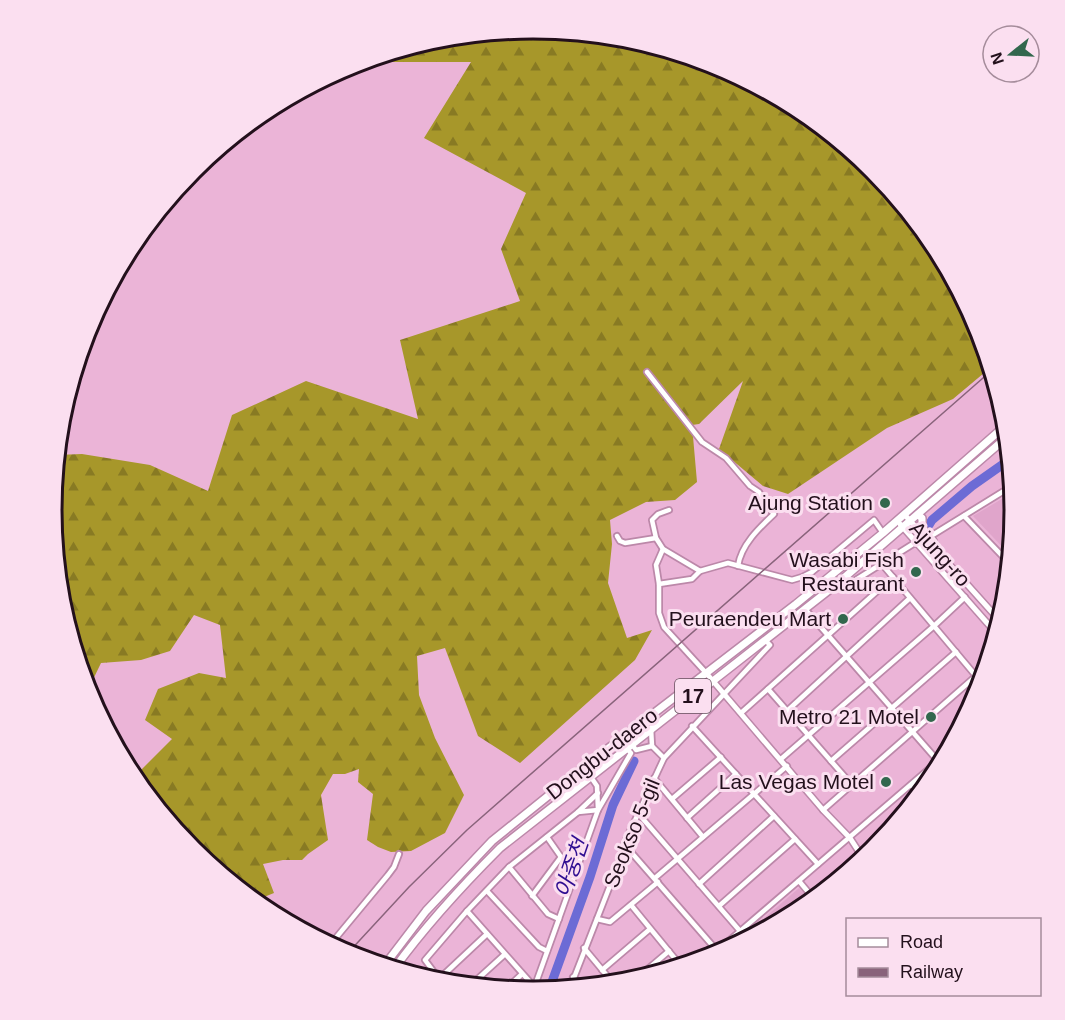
<svg xmlns="http://www.w3.org/2000/svg" width="1065" height="1020" font-family="Helvetica,'Noto Sans KR',sans-serif">
<defs>
<pattern id="forest-firs" width="22" height="20" patternUnits="userSpaceOnUse" patternTransform="scale(1.5)"><rect width="22" height="20" fill="#a7972a"/><path d="M5 1l3.5 6h-7zM16 11l3.5 6h-7z" fill="#887a23"/></pattern>
</defs>
<rect width="100%" height="100%" fill="#ebb4d7"/>
<g fill="#e0a5cb">
<path d="M 1012,493 L 1014,510 L 1010,555 L 973,516 Z"/>
<path d="M 799,888 L 811,901 L 800,911 L 731,947 Z"/>
</g>
<path fill="url(#forest-firs)" d="M 533,29 L 627,38 L 717,65 L 800,110 L 873,170 L 933,243 L 977,326 L 990,368 L 953,399 L 887,428 L 788,494 L 763,486 L 719,449 L 743,381 L 699,424 L 692,425 L 697,482 L 675,500 L 646,502 L 610,520 L 612,544 L 608,583 L 627,638 L 652,630 L 635,660 L 520,763 L 478,736 L 445,648 L 417,656 L 419,695 L 435,738 L 464,795 L 445,833 L 411,851 L 391,852 L 378,847 L 367,840 L 373,794 L 358,782 L 359,769 L 345,774 L 333,774 L 321,795 L 328,840 L 308,854 L 302,860 L 283,860 L 263,864 L 274,893 L 254,901 L 192,850 L 133,778 L 172,739 L 145,720 L 158,689 L 199,673 L 226,678 L 220,625 L 194,615 L 170,651 L 141,660 L 101,663 L 87,692 L 60,604 L 51,510 L 56,455 L 82,454 L 150,465 L 208,491 L 232,415 L 306,381 L 418,419 L 400,340 L 520,301 L 501,249 L 526,193 L 424,138 L 471,62 L 360,62 L 439,38 Z"/>
<g fill="none" stroke-linecap="round" stroke-linejoin="round">
<g stroke="#6c6bd5" stroke-width="9">
<path d="M 929,525 L 932,520 L 972,486 L 1009,460"/>
<path d="M 549,990 L 590,877 L 613,805 L 634,761"/>
</g>
<g stroke="#bc88a9" stroke-width="8">
<g id="minor">
<path d="M 647,372 L 702,442 L 726,458 L 750,486 L 759,492 L 766,505 L 774,514 C 759,528 741,545 738,566"/>
<path d="M 669,510 L 658,514 L 652,520 L 656,538 L 663,549 L 700,571"/>
<path d="M 964,516 L 1009,563"/>
<path d="M 617,536 L 620,541 L 625,543 L 656,538"/>
<path d="M 931,536 L 1012,486"/>
<path d="M 881,563 L 981,682"/>
<path d="M 838,583 L 843,588 L 913,544 L 919,544"/>
<path d="M 659,584 L 656,565 L 663,549"/>
<path d="M 805,609 L 938,761"/>
<path d="M 707,674 L 664,627 L 659,613 L 659,584 L 692,579 L 700,571 L 728,563 L 792,580 L 802,577 L 812,572 L 874,520 L 883,533"/>
<path d="M 768,689 L 852,785"/>
<path d="M 787,711 L 910,598"/>
<path d="M 741,713 L 893,577"/>
<path d="M 692,726 L 818,864"/>
<path d="M 651,728 L 652,746"/>
<path d="M 631,743 L 636,750 L 652,746"/>
<path d="M 652,746 L 664,758"/>
<path d="M 781,759 L 934,626 L 965,597"/>
<path d="M 831,761 L 956,652"/>
<path d="M 654,778 L 703,837"/>
<path d="M 911,785 L 919,794"/>
<path d="M 672,799 L 721,757"/>
<path d="M 823,810 L 976,676"/>
<path d="M 578,812 L 598,793"/>
<path d="M 637,812 L 740,931"/>
<path d="M 687,818 L 736,774"/>
<path d="M 547,837 L 561,857 L 577,865"/>
<path d="M 624,844 L 719,953"/>
<path d="M 509,867 L 548,914 L 559,919"/>
<path d="M 655,878 L 787,766"/>
<path d="M 799,881 L 814,899"/>
<path d="M 699,884 L 774,816"/>
<path d="M 487,891 L 539,947 L 547,951"/>
<path d="M 532,896 L 561,857"/>
<path d="M 631,905 L 681,966"/>
<path d="M 719,906 L 795,839"/>
<path d="M 467,911 L 530,982 L 535,985"/>
<path d="M 597,919 L 610,922 L 658,882"/>
<path d="M 330,945 L 388,875 L 394,867 L 399,854"/>
<path d="M 584,948 L 614,984"/>
<path d="M 717,951 L 944,756"/>
<path d="M 697,961 L 713,946"/>
<path d="M 602,970 L 650,929"/>
<path d="M 573,977 L 581,987"/>
<path d="M 439,979 L 487,934"/>
<path d="M 636,979 L 669,951"/>
<path d="M 442,983 L 425,960 L 467,911 L 509,867 L 578,812 L 598,810 L 597,786 L 584,767"/>
<path d="M 471,985 L 504,955"/>
<path d="M 570,988 L 618,865 L 624,844 L 664,758 L 770,645 L 766,641"/>
<path d="M 506,989 L 522,974"/>
<path d="M 533,991 L 598,810 L 631,753 L 626,748"/>
</g>
</g>
<g stroke="#bc88a9" stroke-width="8">
<g id="tertiary">
<path d="M 904,514 L 1000,621"/>
<path d="M 900,524 L 996,633"/>
<path d="M 707,674 L 823,810 L 850,838 L 863,858"/>
</g>
</g>
<g stroke="#bc88a9" stroke-width="10">
<g id="primary">
<path d="M 918,515 L 922,518 L 922,528 L 933,541 L 932,545"/>
<path d="M 384,966 L 426,911 L 492,841 L 584,767 L 796,604 L 883,533 L 1006,425"/>
<path d="M 394,969 C 426,925 462,886 500,848 L 838,583 L 1007,437"/>
</g>
</g>
<use href="#minor" stroke="#fff" stroke-width="4.5"/>
<use href="#tertiary" stroke="#fff" stroke-width="5"/>
<use href="#primary" stroke="#fff" stroke-width="7"/>
<path stroke="#89637b" stroke-width="1.5" d="M 347,954 L 409,887 L 467,830 L 991,371"/>
</g>
<g fill="#32674d" stroke="#fbdff0" stroke-width="2">
<circle cx="885" cy="503" r="6"/>
<circle cx="916" cy="572" r="6"/>
<circle cx="843" cy="619" r="6"/>
<circle cx="931" cy="717" r="6"/>
<circle cx="886" cy="782" r="6"/>
</g>
<g text-anchor="middle" stroke-width="6" stroke-linejoin="round" paint-order="stroke">
<rect fill="#fbdff0" stroke="#644e5c" stroke-width="1.5" x="675" y="679" width="36" height="34" rx="4.5"/>
<g font-size="20" font-weight="bold" fill="#23101c">
<text x="693" y="703">17</text>
</g>
<g font-size="21" fill="#23101c" stroke="#fbdff0" text-anchor="end">
<text x="873" y="510">Ajung Station</text>
<text x="904" y="567">Wasabi Fish<tspan x="904" dy="24">Restaurant</tspan></text>
<text x="831" y="626">Peuraendeu Mart</text>
<text x="919" y="724">Metro 21 Motel</text>
<text x="874" y="789">Las Vegas Motel</text>
</g>
<g font-size="21" fill="#23101c" stroke="#fbdff0">
<text transform="translate(940 554) rotate(48)" y="7">Ajung-ro</text>
<text transform="translate(602 754) rotate(-38)" y="7">Dongbu-daero</text>
<text transform="translate(632 833) rotate(-68)" y="7">Seokso 5-gil</text>
</g>
<g font-size="22" font-style="italic" fill="#2f0e91" stroke="#fbdff0">
<text transform="translate(571 868) rotate(-71)" y="8">아중천</text>
</g>
</g>
<path d="M0 0H1065V1020H0ZM62 510a471 471 0 1 1 942 0a471 471 0 1 1-942 0Z" fill="#fbdff0" fill-rule="evenodd"/>
<path fill="none" stroke="#23101c" stroke-width="3" d="M62 510a471 471 0 1 1 942 0a471 471 0 1 1-942 0Z"/>
<rect x="846" y="918" width="195" height="78" fill="#fbdff0" stroke="#a58c9b" stroke-width="1.5"/>
<rect x="858" y="938" width="30" height="9" fill="#ffffff" stroke="#a58c9b" stroke-width="1.5"/>
<text x="900" y="948" font-size="18" fill="#23101c">Road</text>
<rect x="858" y="968" width="30" height="9" fill="#89637b" stroke="#a58c9b" stroke-width="1.5"/>
<text x="900" y="978" font-size="18" fill="#23101c">Railway</text>
<g transform="translate(1011 54) rotate(252)"><circle r="28" fill="#fbdff0" stroke="#a58c9b" stroke-width="1.5"/>
<path d="M0-4.5L10 22L0 15L-10 22Z" fill="#32674d"/>
<text y="-9" font-size="16" font-weight="bold" text-anchor="middle" fill="#23101c">N</text>
</g>
</svg>
